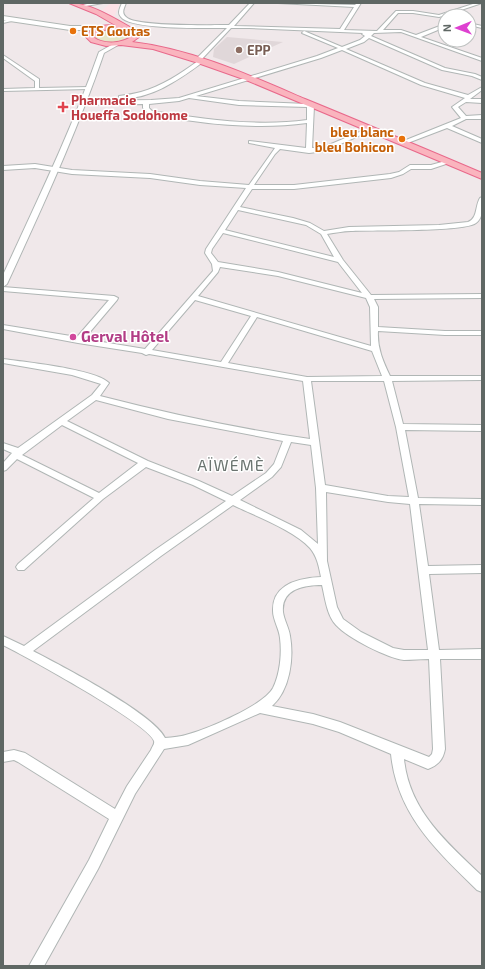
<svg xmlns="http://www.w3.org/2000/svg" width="485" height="969" font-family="'Exo 2',sans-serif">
<rect width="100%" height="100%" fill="#f0e8ea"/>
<path fill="#fce2e7" d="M 111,3 L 120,3 L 114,17 L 111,16 L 102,10 Z"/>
<path fill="#e0d7d9" d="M 227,37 L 283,42 L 234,64 L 213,57 L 214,49 Z"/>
<path fill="#e5e6c7" d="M 114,29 L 127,30 L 132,35 C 124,46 102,44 93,37 L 93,34 L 99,31 Z"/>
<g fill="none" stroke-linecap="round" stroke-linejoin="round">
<g stroke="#b0b6b5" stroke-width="2">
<g id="minor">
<path d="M 92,3 L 103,3 L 80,7 L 78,6 Z"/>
<path d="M 122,3 L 126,3 C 124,8 121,13 126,17 C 135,27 212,25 229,25 L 250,3 L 254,3 L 234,26 L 340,29 L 354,7 L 278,3 L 355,5 L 357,3 L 361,3 L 344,30 L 377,31 L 396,11 L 413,11 L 439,15 L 476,3 L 482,3 L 458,11 L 455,15 L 453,15 L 453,13 L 439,17 L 413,13 L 398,13 L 383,30 L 401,30 L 416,35 L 445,24 L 445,27 L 421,37 L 482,58 L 482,61 L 401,32 L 374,33 L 371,36 L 445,68 L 475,74 L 482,77 L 482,80 L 472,76 L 442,70 L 369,38 L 364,42 L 346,49 L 425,83 L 468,95 L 482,87 L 482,90 L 470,99 L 482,99 L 482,103 L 466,102 L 458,107 L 466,116 L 482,115 L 482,119 L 466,119 L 452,126 L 482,139 L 482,143 L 447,128 L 405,144 L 401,144 L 401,142 L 461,118 L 452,107 L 465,98 L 421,85 L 342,50 L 321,58 L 196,96 L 239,101 L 307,104 L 308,102 L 312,102 L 314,106 L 312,148 L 324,147 L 369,128 L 374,129 L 325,151 L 309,153 L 280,149 L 275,154 L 254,185 L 294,185 L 390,174 L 399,172 L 410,165 L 431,165 L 449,160 L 452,162 L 431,169 L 411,169 L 403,174 L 391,178 L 294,189 L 252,189 L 240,207 L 293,218 L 310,223 L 324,231 L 349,227 L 439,225 L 468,222 C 478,218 475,206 480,198 L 482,197 C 482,206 484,217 476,223 C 465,232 371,230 351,231 C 343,231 335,233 327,234 L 343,260 L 371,295 L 482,294 L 482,298 L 374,299 L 378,307 L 378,327 L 445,331 L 482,331 L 482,335 L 445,335 L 378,331 C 377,348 383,361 390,376 L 482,376 L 482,380 L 392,381 L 403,424 L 482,425 L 482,431 L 405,430 L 418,498 L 482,499 L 482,505 L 419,504 L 428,566 L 482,565 L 482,573 L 429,574 L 439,650 L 482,649 L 482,659 L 440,659 L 445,749 C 443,760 438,765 428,769 L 404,759 C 409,810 446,842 482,876 L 482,892 L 477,890 C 436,850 397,814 391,754 L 339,732 L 313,724 L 260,713 L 188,745 L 164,749 L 135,794 L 98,869 L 44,966 L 29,966 L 89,860 L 109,819 L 18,762 L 14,760 L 3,762 L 3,752 L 14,750 L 25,753 L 115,809 L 127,786 L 151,750 C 152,747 155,744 154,741 C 149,724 25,656 3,645 L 3,636 L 24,646 L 155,550 L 226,501 L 193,485 L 146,467 L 103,499 L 24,570 L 18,570 L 16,567 L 18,564 L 94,498 L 17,459 L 6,470 L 3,471 L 3,463 L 12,453 L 3,449 L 3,443 L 18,448 L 92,395 L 101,384 L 72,375 L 3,363 L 3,359 C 24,362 96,369 109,383 L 100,396 C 170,414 239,429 310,439 L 303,381 L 149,354 L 146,355 L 142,353 L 78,343 L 3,329 L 3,325 L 77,337 L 109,300 L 3,291 L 3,287 L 114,296 L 118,298 L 117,300 L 84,339 L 145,349 L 213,271 L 212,264 L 205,253 L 206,249 L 246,188 L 200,185 L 150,178 L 72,174 L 35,168 L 3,170 L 3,166 L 35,164 L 72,170 L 150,174 L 200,181 L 249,185 L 275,148 L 249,143 L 249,141 L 306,148 L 307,123 C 258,130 197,124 148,113 L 143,108 L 143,104 L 84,105 L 81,103 L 84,101 L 151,100 L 179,98 L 317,56 L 338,48 L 302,33 L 304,31 L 342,47 L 360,40 L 365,36 L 362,34 L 363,33 L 249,28 L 231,28 L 201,60 L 203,62 C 180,79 149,101 119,98 L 119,96 C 127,95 134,94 141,92 C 162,86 180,74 198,61 L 196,59 L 227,28 C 209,28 130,30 121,17 C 117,13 120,8 122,3 ZM 189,98 L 239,105 L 307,107 L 307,120 C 256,127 203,119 152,111 L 149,108 L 149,104 L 179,101 ZM 238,210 L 306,225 L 321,234 L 334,257 L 225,230 ZM 223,233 L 338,262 L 362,293 L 278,272 L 218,262 L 211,253 L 212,249 ZM 220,267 L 278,276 L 366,298 L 370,307 L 371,346 L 198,296 L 218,272 ZM 195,300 L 251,316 L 221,362 L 152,350 ZM 257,317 L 372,351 L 382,376 L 307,377 L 228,363 ZM 311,381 L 384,381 L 396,427 L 409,497 L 388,496 L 325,485 ZM 96,400 L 168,419 L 283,441 L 274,464 L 266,473 L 232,496 L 199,481 L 148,461 L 67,421 ZM 62,425 L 138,463 L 99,493 L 22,455 ZM 291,442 L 311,445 L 316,488 L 318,544 L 301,530 L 240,500 L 272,477 L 281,467 ZM 326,492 L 388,502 L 410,504 L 428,650 L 404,650 L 393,648 L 361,632 L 343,619 L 337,607 L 327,561 ZM 233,505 C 255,516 294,530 310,548 C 317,556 319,567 321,577 C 299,578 272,584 273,611 C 273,620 279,628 280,638 C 282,654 280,674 273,688 C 264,705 208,729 189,734 C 181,737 173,737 165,738 C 154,714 60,665 33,651 L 161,556 ZM 322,585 C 325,598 327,616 336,625 C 348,638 387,658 404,660 C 412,660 421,659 429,659 L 433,749 L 432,754 L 429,757 L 340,722 L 313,714 L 272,706 C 290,690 294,658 290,636 C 289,628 284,620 283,612 C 281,589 304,585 322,585 Z"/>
<path d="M 15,18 L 16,20 L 3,23 L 3,21 Z"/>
<path d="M 469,23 L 482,26 L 482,28 L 469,25 Z"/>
<path d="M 3,55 L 39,79 L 39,88 L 89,87 L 91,88 L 89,89 L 3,91 L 3,89 L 35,88 L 35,81 L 3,58 Z"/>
</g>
</g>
<g stroke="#b0b6b5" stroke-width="2">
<path id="tertiary" d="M 115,43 L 120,44 L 104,53 C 77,132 42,208 7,284 L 3,287 L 3,275 C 37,201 72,129 99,52 Z"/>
</g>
<g stroke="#b0b7b4" stroke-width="2">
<path id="secondary" d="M 3,16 L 70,26 L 104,26 L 107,28 L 104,30 L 70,30 L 3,20 Z"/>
</g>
<g stroke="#e8698b" stroke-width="2">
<path id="primary" d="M 69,3 C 93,3 118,21 139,32 L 139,37 L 132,42 C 192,49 249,75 305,99 C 364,123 423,148 482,173 L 482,179 L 246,80 L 195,62 L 153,49 L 121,45 L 106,46 L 91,42 L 86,37 C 92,26 104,25 115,25 L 96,14 ZM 109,29 L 125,30 L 134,35 C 122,44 104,45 93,37 L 99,31 Z"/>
</g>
<use href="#minor" fill="#fff" fill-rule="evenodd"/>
<use href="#tertiary" fill="#fff" fill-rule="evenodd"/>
<use href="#secondary" fill="#fff" fill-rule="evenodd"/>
<use href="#primary" fill="#fab4be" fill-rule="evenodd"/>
</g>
<g fill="#e8710a" stroke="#fff" stroke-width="1.5">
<circle cx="73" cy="31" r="4"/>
<circle cx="402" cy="139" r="4"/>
</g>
<circle fill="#8d6e63" stroke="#fff" stroke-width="1.5" cx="239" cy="50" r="4"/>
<path fill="#e0444e" stroke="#fff" stroke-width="1.5" d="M61 101h4v4h4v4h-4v4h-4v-4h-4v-4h4z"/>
<circle fill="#d1479c" stroke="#fff" stroke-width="1.5" cx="73" cy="337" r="4"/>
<g text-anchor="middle" stroke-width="3" stroke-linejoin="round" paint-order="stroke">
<g font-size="13" font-weight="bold" fill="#c56008" stroke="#fff" text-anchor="start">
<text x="81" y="36">ETS Goutas</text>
<text x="394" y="137" text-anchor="end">bleu blanc<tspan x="394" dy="15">bleu Bohicon</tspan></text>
</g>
<g font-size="13" font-weight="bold" fill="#785e54" stroke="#fff" text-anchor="start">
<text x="247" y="55">EPP</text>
</g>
<g font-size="13" font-weight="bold" fill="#be3a42" stroke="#fff" text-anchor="start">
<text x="71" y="105">Pharmacie<tspan x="71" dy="15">Houeffa Sodohome</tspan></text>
</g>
<g font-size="15" font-weight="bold" fill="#b23c85" stroke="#fff" text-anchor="start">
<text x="81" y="342">Gerval Hôtel</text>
</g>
<g font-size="16" letter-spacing="1" fill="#6b7470" stroke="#fff">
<text x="231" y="471">AÏWÉMÈ</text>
</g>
</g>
<rect width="485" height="969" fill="none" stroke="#5f6764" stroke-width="8"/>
<g transform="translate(457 28) rotate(269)"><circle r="19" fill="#ffffff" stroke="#bfc2c1"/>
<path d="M0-3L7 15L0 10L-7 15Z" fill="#de41d0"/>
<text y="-6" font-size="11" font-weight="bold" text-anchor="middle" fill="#5f6764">N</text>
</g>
</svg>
